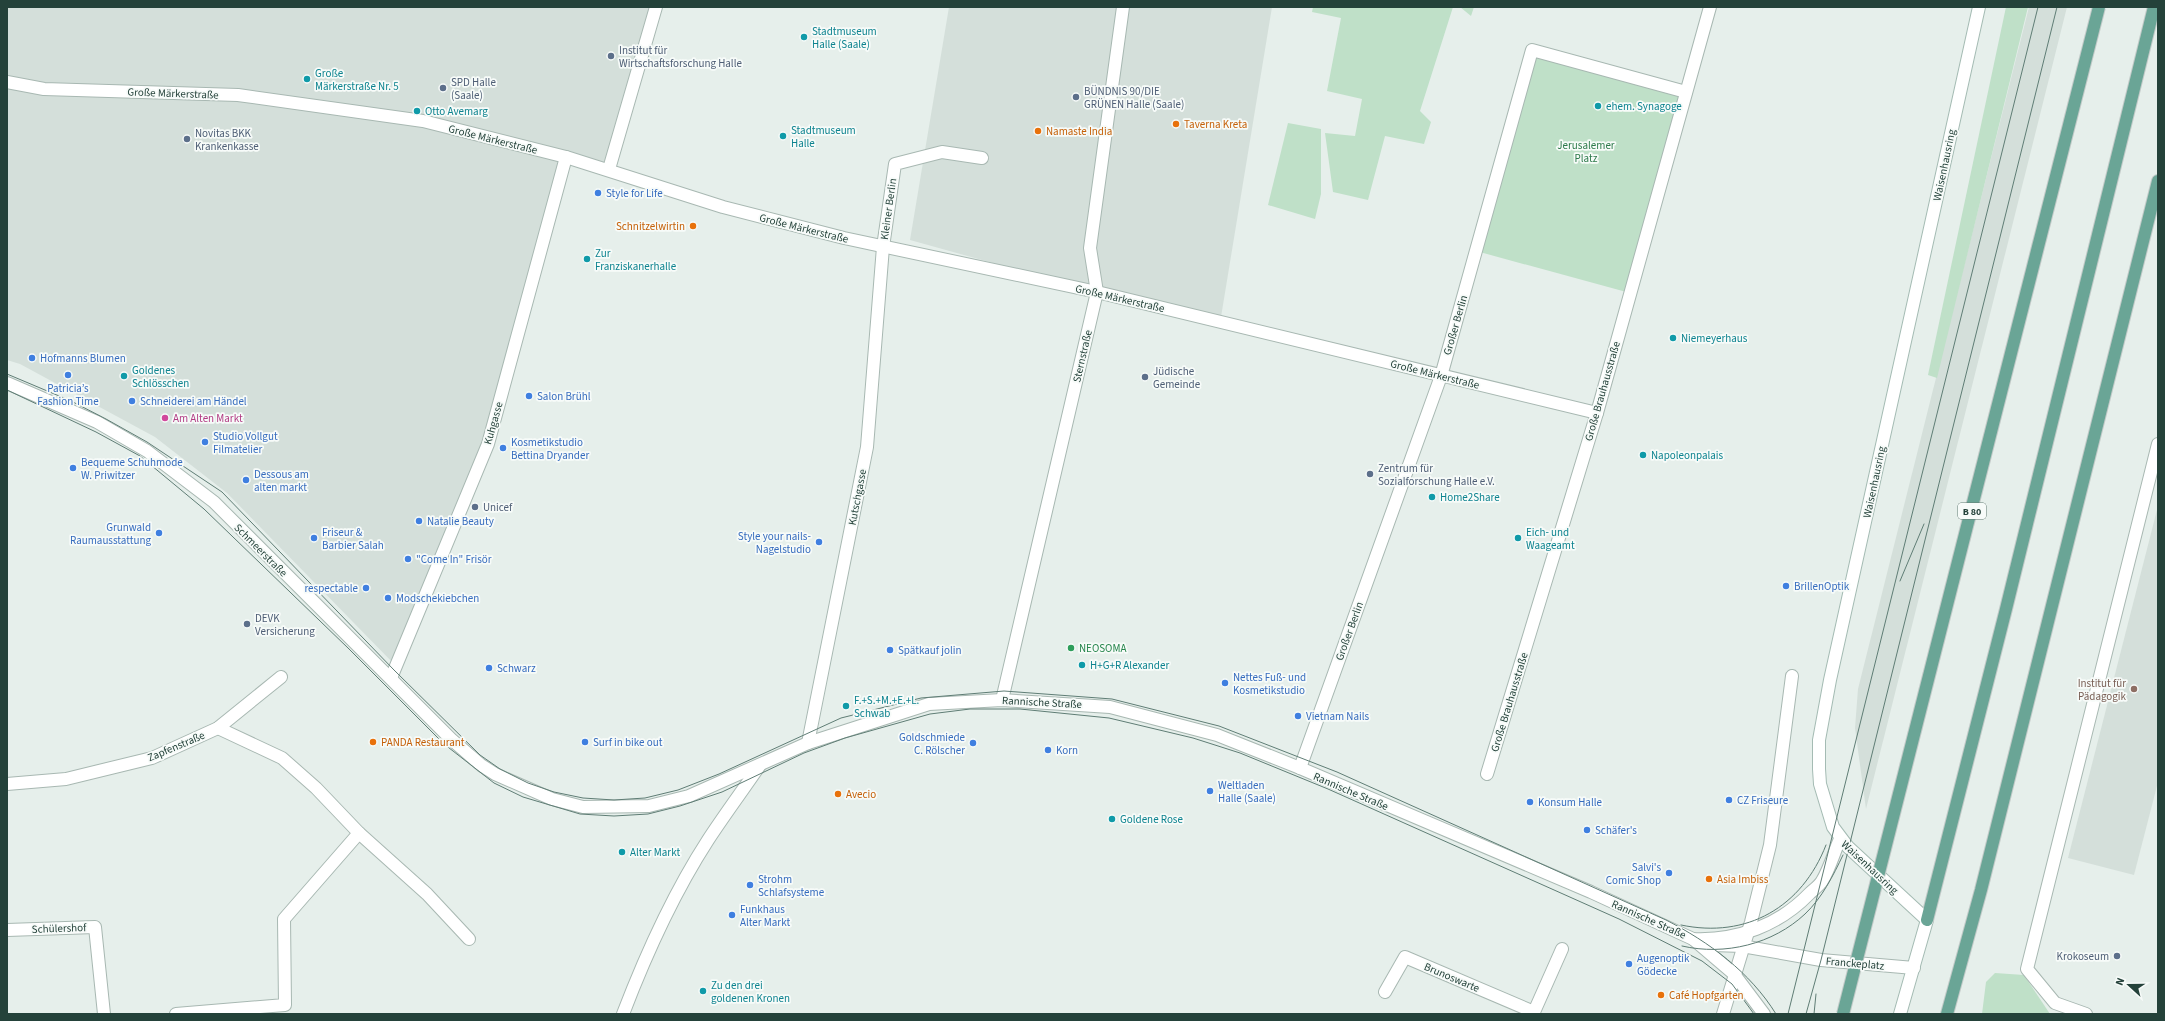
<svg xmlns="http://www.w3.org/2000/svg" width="2165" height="1021" font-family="'Source Sans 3',sans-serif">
<rect width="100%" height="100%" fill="#e6efeb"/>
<g fill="#d4dfda">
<path d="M 7,7 L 656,7 L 609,169 L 567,157 L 488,444 L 395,665 L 227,493 L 155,437 L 20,364 L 7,360 Z"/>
<path d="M 949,7 L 1272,7 L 1221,317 L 1097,292 L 910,240 Z"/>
<path d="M 2029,7 L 2067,7 L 1866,809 L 1855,728 L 1858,689 Z"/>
<path d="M 2158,506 L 2158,782 L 2134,875 L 2068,858 Z"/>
</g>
<g fill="#bfe0c8">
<path d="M 1313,7 L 1453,7 L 1420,111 L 1431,122 L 1424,144 L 1385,136 L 1368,200 L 1333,192 L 1325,133 L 1355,136 L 1362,99 L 1327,91 L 1341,18 L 1312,12 Z"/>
<path d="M 1460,7 L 1474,7 L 1471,16 Z"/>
<path d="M 2006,7 L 2028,7 L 1937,378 L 1928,375 Z"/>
<path d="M 1532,50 L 1686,92 L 1630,293 L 1476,251 Z"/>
<path d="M 1288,123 L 1321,129 L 1321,194 L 1315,219 L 1268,205 Z"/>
<path d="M 1995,973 L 2024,975 L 2050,1014 L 1982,1014 L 1986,982 Z"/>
</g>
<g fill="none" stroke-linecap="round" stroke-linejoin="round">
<g stroke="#a8b8b2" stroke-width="14">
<g id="lane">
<path d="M 883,247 L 895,164 L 942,152 L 982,158"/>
<path d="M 359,833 L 427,894 L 469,939"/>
<path d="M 1693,939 L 1734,974 L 1764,1014"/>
<path d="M 1385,992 L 1405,957 L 1534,1012 L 1534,1014"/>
<path d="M 1534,1012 L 1562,949"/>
<path d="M 2086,1014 L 2055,1003 L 2027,969 L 2158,444"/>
</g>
</g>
<g stroke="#a8b8b2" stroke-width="14">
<g id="street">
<path d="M 7,82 L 44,89 L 238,95 L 423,121 L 566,157 L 723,207 L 844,238 L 1097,292 L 1597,413"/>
<path d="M 609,169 L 656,7"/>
<path d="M 7,383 L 97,422 L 147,451 L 214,502 L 451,739 L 481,765 L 495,774 L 552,799 L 583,807 L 649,806 L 689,796 L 808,743 L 929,704 L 1002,700 L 1110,707 L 1217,735 L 1300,768 L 1591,892 L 1693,939 C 1737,941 1779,925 1809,894 C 1813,890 1819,886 1822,881 C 1830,868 1834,852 1840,839"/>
<path d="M 391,678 L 488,444 L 566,157"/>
<path d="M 1002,700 L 1097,292 L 1090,248 L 1123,7"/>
<path d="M 808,743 L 867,447 L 883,247"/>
<path d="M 1300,768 L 1441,376 L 1532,50 L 1686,92"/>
<path d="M 1487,774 L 1597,413 L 1710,7"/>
<path d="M 7,784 L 66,779 L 152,758 L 218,728 L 281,677"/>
<path d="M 7,930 L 95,927 L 104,1014"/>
<path d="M 1713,945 L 1742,946 L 1821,960 L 1914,968"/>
<path d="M 176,1014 L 285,1005 L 284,919 L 359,833 L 316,788 L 282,758 L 218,728"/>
<path d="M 623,1014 C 646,954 673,894 708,840 C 725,814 743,790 760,765"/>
<path d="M 1723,1014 L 1751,922 L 1770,845 L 1792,676"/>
</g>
</g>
<g stroke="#a4bbb3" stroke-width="14">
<path id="secondary" d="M 1900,1014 L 1927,920 L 1848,847 L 1833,827 L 1820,784 L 1819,769 L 1819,740 L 1830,680 L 1979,7"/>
</g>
<g stroke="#c2cac8" stroke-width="14">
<g id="primary">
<path d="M 1927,920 L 2006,609 L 2154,7"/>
<path d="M 1947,1014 L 1981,890 L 2158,181"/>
</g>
</g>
<use href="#lane" stroke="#fff" stroke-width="12"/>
<use href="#street" stroke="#fff" stroke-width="12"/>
<use href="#secondary" stroke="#fff" stroke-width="12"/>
<use href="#primary" stroke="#6aa596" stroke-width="12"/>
<g stroke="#5f7d75" stroke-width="1">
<path d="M 7,374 L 71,401 L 106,419 L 147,442 L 222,492 L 394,670 L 480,755 L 500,769 L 528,783 L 554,792 L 583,798 L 614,800 L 645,798 L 678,790 L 719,774 L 841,718 L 921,698 L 1004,691 L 1112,699 L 1219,726 L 1337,772 L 1666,920 C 1709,942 1750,972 1776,1014"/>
<path d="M 7,390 L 96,432 L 140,456 L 204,509 L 348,648 L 444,744 L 494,783 L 523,797 L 580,814 L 614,816 L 648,814 L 680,806 L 722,792 L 804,753 L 845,738 L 930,714 L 970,709 L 1020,709 L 1109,718 L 1193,738 L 1240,753 L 1328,789 L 1619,919 L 1702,961 L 1732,984 L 1754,1014"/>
<path d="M 1900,581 L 1924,524"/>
<path d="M 1681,925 C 1747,939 1802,907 1826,845"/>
<path d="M 1682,946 C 1725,956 1773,944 1805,914 C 1822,898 1833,876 1843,855"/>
<path d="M 1788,1014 L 2038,7"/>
<path d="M 1806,1014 L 1821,960 L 2057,7"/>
<path d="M 1814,1014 L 1816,994"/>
</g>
<g stroke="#c2cac8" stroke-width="14" stroke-linecap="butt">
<path id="primary-bridge" d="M 1843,1014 L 2099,7"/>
</g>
<use href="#primary-bridge" stroke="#6aa596" stroke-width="12"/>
</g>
<g fill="#0f9aa8" stroke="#f7fbf9" stroke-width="1.5">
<circle cx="804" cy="37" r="4"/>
<circle cx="307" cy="79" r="4"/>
<circle cx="1598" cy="106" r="4"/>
<circle cx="417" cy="111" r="4"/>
<circle cx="783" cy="136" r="4"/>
<circle cx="587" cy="259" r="4"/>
<circle cx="1673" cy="338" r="4"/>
<circle cx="124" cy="376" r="4"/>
<circle cx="1643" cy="455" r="4"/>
<circle cx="1432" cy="497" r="4"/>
<circle cx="1518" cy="538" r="4"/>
<circle cx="1082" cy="665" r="4"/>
<circle cx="846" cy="706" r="4"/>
<circle cx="1112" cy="819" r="4"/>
<circle cx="622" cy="852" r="4"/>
<circle cx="703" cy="991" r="4"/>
</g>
<g fill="#5c6f8a" stroke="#f7fbf9" stroke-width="1.5">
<circle cx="611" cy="56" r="4"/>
<circle cx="443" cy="88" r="4"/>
<circle cx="1076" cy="97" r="4"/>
<circle cx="187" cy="139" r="4"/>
<circle cx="1145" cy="377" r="4"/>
<circle cx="1370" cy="474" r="4"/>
<circle cx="475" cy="507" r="4"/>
<circle cx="247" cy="624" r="4"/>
<circle cx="2117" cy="956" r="4"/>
</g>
<g fill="#e8710a" stroke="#f7fbf9" stroke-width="1.5">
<circle cx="1176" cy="124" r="4"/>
<circle cx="1038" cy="131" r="4"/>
<circle cx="693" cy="226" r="4"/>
<circle cx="373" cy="742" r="4"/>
<circle cx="838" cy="794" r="4"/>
<circle cx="1709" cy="879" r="4"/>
<circle cx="1661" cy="995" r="4"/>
</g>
<g fill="#3f7fe0" stroke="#f7fbf9" stroke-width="1.5">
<circle cx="598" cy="193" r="4"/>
<circle cx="32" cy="358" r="4"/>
<circle cx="68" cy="375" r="4"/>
<circle cx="529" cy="396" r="4"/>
<circle cx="132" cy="401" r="4"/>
<circle cx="205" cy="442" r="4"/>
<circle cx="503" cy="448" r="4"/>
<circle cx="73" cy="468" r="4"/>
<circle cx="246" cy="480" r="4"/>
<circle cx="419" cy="521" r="4"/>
<circle cx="159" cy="533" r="4"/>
<circle cx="314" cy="538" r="4"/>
<circle cx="819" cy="542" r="4"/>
<circle cx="408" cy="559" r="4"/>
<circle cx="1786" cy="586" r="4"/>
<circle cx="366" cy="588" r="4"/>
<circle cx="388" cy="598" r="4"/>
<circle cx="890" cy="650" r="4"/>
<circle cx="489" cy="668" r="4"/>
<circle cx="1225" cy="683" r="4"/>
<circle cx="1298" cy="716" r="4"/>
<circle cx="585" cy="742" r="4"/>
<circle cx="973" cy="743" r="4"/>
<circle cx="1048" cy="750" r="4"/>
<circle cx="1210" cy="791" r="4"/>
<circle cx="1729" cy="800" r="4"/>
<circle cx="1530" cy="802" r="4"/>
<circle cx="1587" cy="830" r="4"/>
<circle cx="1669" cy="873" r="4"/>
<circle cx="750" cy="885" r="4"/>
<circle cx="732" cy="915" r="4"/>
<circle cx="1629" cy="964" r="4"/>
</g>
<circle fill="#d1479c" stroke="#f7fbf9" stroke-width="1.5" cx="165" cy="418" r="4"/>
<circle fill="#2e9e5b" stroke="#f7fbf9" stroke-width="1.5" cx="1071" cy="648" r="4"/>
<circle fill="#8d6e63" stroke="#f7fbf9" stroke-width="1.5" cx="2134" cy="689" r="4"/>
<g text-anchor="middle" stroke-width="3.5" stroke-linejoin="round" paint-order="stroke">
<rect fill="#f7fbf9" stroke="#637a73" stroke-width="1" x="1958" y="503" width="28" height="16" rx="3"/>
<g font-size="10" font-weight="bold" fill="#24423a">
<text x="1972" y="515">B 80</text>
</g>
<g font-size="11" fill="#0d838f" stroke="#f7fbf9" text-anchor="start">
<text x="812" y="35">Stadtmuseum<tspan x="812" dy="13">Halle (Saale)</tspan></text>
<text x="315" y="77">Große<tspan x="315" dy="13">Märkerstraße Nr. 5</tspan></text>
<text x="1606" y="110">ehem. Synagoge</text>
<text x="425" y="115">Otto Avemarg</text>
<text x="791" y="134">Stadtmuseum<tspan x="791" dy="13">Halle</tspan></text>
<text x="595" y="257">Zur<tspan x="595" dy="13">Franziskanerhalle</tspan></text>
<text x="1681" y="342">Niemeyerhaus</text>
<text x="132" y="374">Goldenes<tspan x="132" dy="13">Schlösschen</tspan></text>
<text x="1651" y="459">Napoleonpalais</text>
<text x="1440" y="501">Home2Share</text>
<text x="1526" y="536">Eich- und<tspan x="1526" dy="13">Waageamt</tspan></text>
<text x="1090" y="669">H+G+R Alexander</text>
<text x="854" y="704">F.+S.+M.+E.+L.<tspan x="854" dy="13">Schwab</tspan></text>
<text x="1120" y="823">Goldene Rose</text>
<text x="630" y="856">Alter Markt</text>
<text x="711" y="989">Zu den drei<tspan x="711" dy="13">goldenen Kronen</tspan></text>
</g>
<g font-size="11" fill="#4e5e75" stroke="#f7fbf9" text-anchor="start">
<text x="619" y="54">Institut für<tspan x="619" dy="13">Wirtschaftsforschung Halle</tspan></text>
<text x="451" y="86">SPD Halle<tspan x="451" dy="13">(Saale)</tspan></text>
<text x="1084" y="95">BÜNDNIS 90/DIE<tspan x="1084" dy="13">GRÜNEN Halle (Saale)</tspan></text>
<text x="195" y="137">Novitas BKK<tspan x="195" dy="13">Krankenkasse</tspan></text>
<text x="1153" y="375">Jüdische<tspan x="1153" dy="13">Gemeinde</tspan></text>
<text x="1378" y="472">Zentrum für<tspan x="1378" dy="13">Sozialforschung Halle e.V.</tspan></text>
<text x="483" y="511">Unicef</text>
<text x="255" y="622">DEVK<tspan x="255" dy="13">Versicherung</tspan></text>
<text x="2109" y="960" text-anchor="end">Krokoseum</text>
</g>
<g font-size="11" fill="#24423a" stroke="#f7fbf9">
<text transform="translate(173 93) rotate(2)" y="4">Große Märkerstraße</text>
<text transform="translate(493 139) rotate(14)" y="4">Große Märkerstraße</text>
<text transform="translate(1944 165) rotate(-78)" y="4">Waisenhausring</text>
<text transform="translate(888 209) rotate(-82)" y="4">Kleiner Berlin</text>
<text transform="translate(804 228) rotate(14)" y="4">Große Märkerstraße</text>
<text transform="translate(1120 298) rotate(13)" y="4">Große Märkerstraße</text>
<text transform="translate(1455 325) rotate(-74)" y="4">Großer Berlin</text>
<text transform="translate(1082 356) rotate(-77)" y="4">Sternstraße</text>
<text transform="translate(1435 374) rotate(14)" y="4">Große Märkerstraße</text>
<text transform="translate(1602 391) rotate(-74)" y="4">Große Brauhausstraße</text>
<text transform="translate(493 423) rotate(-74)" y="4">Kuhgasse</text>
<text transform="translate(1874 482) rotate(-78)" y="4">Waisenhausring</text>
<text transform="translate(857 497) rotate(-79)" y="4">Kutschgasse</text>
<text transform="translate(261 550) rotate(45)" y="4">Schmeerstraße</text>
<text transform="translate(1349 631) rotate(-70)" y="4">Großer Berlin</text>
<text transform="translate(1042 702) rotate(3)" y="4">Rannische Straße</text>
<text transform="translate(1509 702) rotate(-73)" y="4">Große Brauhausstraße</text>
<text transform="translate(176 746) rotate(-23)" y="4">Zapfenstraße</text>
<text transform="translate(1351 791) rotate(23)" y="4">Rannische Straße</text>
<text transform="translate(1870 867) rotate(43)" y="4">Waisenhausring</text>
<text transform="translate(1649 919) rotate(24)" y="4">Rannische Straße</text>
<text transform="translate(59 928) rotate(-2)" y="4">Schülershof</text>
<text transform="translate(1855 963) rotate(5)" y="4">Franckeplatz</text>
<text transform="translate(1452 977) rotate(23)" y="4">Brunoswarte</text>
</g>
<g font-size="11" fill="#c56008" stroke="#f7fbf9" text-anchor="start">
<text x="1184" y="128">Taverna Kreta</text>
<text x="1046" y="135">Namaste India</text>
<text x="685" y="230" text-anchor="end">Schnitzelwirtin</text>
<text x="381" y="746">PANDA Restaurant</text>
<text x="846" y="798">Avecio</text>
<text x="1717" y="883">Asia Imbiss</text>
<text x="1669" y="999">Café Hopfgarten</text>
</g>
<g font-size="11" fill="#2d7a4b" stroke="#f7fbf9">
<text x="1586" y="149">Jerusalemer<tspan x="1586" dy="13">Platz</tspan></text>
</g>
<g font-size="11" fill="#366cbe" stroke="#f7fbf9" text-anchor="start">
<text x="606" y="197">Style for Life</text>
<text x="40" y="362">Hofmanns Blumen</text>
<text x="68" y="392" text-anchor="middle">Patricia’s<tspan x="68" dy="13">Fashion Time</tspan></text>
<text x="537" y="400">Salon Brühl</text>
<text x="140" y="405">Schneiderei am Händel</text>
<text x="213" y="440">Studio Vollgut<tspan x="213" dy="13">Filmatelier</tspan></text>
<text x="511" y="446">Kosmetikstudio<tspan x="511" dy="13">Bettina Dryander</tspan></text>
<text x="81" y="466">Bequeme Schuhmode<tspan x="81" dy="13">W. Priwitzer</tspan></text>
<text x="254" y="478">Dessous am<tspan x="254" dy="13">alten markt</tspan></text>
<text x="427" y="525">Natalie Beauty</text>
<text x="151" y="531" text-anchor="end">Grunwald<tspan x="151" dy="13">Raumausstattung</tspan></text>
<text x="322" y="536">Friseur &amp;<tspan x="322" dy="13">Barbier Salah</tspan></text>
<text x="811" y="540" text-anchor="end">Style your nails-<tspan x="811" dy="13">Nagelstudio</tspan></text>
<text x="416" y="563">"Come In" Frisör</text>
<text x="1794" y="590">BrillenOptik</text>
<text x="358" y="592" text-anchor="end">respectable</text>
<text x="396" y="602">Modschekiebchen</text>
<text x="898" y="654">Spätkauf jolin</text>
<text x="497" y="672">Schwarz</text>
<text x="1233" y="681">Nettes Fuß- und<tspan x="1233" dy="13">Kosmetikstudio</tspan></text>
<text x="1306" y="720">Vietnam Nails</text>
<text x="965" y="741" text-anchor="end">Goldschmiede<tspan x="965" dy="13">C. Rölscher</tspan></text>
<text x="593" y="746">Surf in bike out</text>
<text x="1056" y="754">Korn</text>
<text x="1218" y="789">Weltladen<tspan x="1218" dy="13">Halle (Saale)</tspan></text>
<text x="1737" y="804">CZ Friseure</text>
<text x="1538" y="806">Konsum Halle</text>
<text x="1595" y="834">Schäfer's</text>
<text x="1661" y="871" text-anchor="end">Salvi's<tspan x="1661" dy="13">Comic Shop</tspan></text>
<text x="758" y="883">Strohm<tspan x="758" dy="13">Schlafsysteme</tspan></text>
<text x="740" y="913">Funkhaus<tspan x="740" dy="13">Alter Markt</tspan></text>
<text x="1637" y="962">Augenoptik<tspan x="1637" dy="13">Gödecke</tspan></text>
</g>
<g font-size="11" fill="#b23c85" stroke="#f7fbf9" text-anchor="start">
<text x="173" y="422">Am Alten Markt</text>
</g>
<g font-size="11" fill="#27864d" stroke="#f7fbf9" text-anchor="start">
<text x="1079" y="652">NEOSOMA</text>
</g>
<g font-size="11" fill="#785e54" stroke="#f7fbf9" text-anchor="end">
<text x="2126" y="687">Institut für<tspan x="2126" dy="13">Pädagogik</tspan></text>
</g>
</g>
<rect width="2165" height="1021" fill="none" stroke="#24423a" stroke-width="16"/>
<g transform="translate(2129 985) rotate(291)" stroke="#f7fbf9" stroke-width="3" paint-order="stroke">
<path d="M0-3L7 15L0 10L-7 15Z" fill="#24423a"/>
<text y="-6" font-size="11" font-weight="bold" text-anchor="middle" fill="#24423a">N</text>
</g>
</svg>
